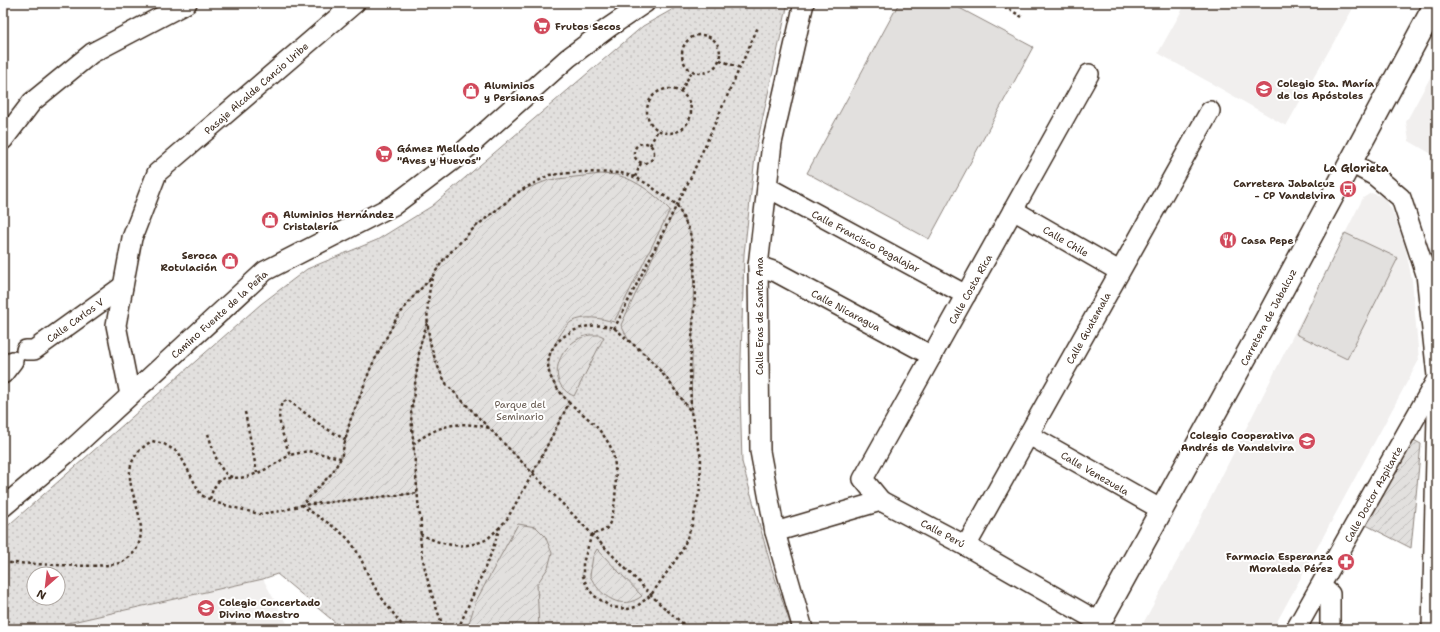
<svg xmlns="http://www.w3.org/2000/svg" width="1440" height="632" font-family="'Shantell Sans',sans-serif">
<defs>
<pattern id="park-dots" width="8" height="8" patternUnits="userSpaceOnUse"><rect width="8" height="8" fill="#e2e0de"/><path d="M2 2h.1M6 6h.1" fill="none" stroke="#c3c0be" stroke-width="1.8" stroke-linecap="round"/></pattern>
<pattern id="garden-furrows" width="10" height="10" patternUnits="userSpaceOnUse"><rect width="10" height="10" fill="#e2e0de"/><path d="M-1 1l2-2M0 10L10 0M9 11l2-2" fill="none" stroke="#c3c0be"/></pattern>
</defs>
<rect width="100%" height="100%" fill="#fff"/>
<filter id="ink" filterUnits="userSpaceOnUse"><feTurbulence type="fractalNoise" baseFrequency=".025" numOctaves="2"/><feDisplacementMap in="SourceGraphic" scale="8" xChannelSelector="R" yChannelSelector="G"/><feConvolveMatrix kernelMatrix="1 2 1 2 8 2 1 2 1" color-interpolation-filters="sRGB"/></filter>
<g filter="url(#ink)">
<g fill="#f1efee">
<path d="M 1186,3 L 1356,3 L 1286,126 L 1158,53 Z"/>
<path d="M 1437,65 L 1437,157 L 1409,141 L 1406,122 Z"/>
<path d="M 1371,193 L 1384,197 L 1392,210 L 1405,246 L 1412,280 L 1419,360 L 1273,629 L 1140,629 L 1198,523 L 1363,198 Z"/>
<path d="M 263,579 L 290,629 L 41,629 Z"/>
</g>
<g fill="#e2e0de" stroke="#8e857e">
<path d="M 899,3 L 950,3 L 1033,47 L 929,239 L 807,173 Z"/>
<path d="M 1345,233 L 1398,258 L 1347,359 L 1296,334 Z"/>
</g>
<path fill="url(#park-dots)" stroke="#8e857e" fill-rule="evenodd" d="M 684,3 L 788,3 L 756,148 L 744,254 L 740,393 L 742,462 L 771,566 L 792,629 L 343,629 L 277,574 L 263,579 L 41,629 L 3,629 L 3,530 L 261,304 L 307,269 L 377,240 L 432,206 L 643,26 ZM 34,574 L 58,574 L 58,598 L 34,598 Z"/>
<g fill="url(#garden-furrows)" stroke="#8e857e">
<path d="M 601,174 C 606,175 612,174 617,175 C 637,180 657,196 670,210 L 614,322 C 600,318 585,315 571,322 C 564,326 552,348 550,356 C 548,360 549,370 550,375 C 554,385 562,394 569,403 L 533,473 L 447,385 L 438,368 L 430,347 L 427,322 L 420,346 L 411,415 L 418,493 L 302,505 L 332,473 L 341,458 L 350,421 L 360,396 L 371,367 L 396,319 L 413,297 L 432,277 L 444,259 L 474,228 L 520,191 L 549,180 Z"/>
<path d="M 677,205 L 690,232 L 694,259 L 691,412 L 663,372 L 647,355 L 629,341 L 621,325 Z"/>
<path d="M 590,335 L 600,335 L 604,337 L 574,396 C 543,383 559,340 590,335 Z"/>
<path d="M 1408,437 L 1421,444 L 1411,548 L 1364,524 Z"/>
<path d="M 518,524 L 536,527 L 545,536 L 552,553 L 548,568 L 537,584 L 539,629 L 467,629 L 476,601 Z"/>
<path d="M 597,549 L 642,596 C 621,612 600,596 590,576 L 593,556 Z"/>
</g>
<g fill="none" stroke-linecap="round" stroke-linejoin="round">
<g stroke="#3b2a1e" stroke-width="22">
<g id="minor">
<path d="M 3,140 L 32,102 L 92,53 L 187,3"/>
<path d="M 1351,163 L 1375,176 L 1401,198 L 1426,274 L 1437,376"/>
<path d="M 767,187 L 966,295"/>
<path d="M 1013,210 L 1119,271"/>
<path d="M 758,266 L 776,272 L 932,356"/>
<path d="M 26,350 L 34,350 L 123,286"/>
<path d="M 3,374 L 13,361"/>
<path d="M 130,395 L 116,325 L 132,238 L 157,173 L 355,3"/>
<path d="M 1029,435 L 1162,510"/>
<path d="M 881,501 L 863,479 L 1089,74"/>
<path d="M 3,507 L 72,449 L 265,271 L 394,205 L 456,158 L 568,58 L 608,28 L 645,3"/>
<path d="M 775,532 L 881,501 L 966,546 L 1099,622"/>
<path d="M 966,546 L 1210,111"/>
<path d="M 1321,586 L 1330,594 L 1330,629"/>
<path d="M 803,629 L 775,532 L 760,451 L 758,266 L 772,143 L 804,3"/>
<path d="M 1296,629 L 1437,379"/>
<path d="M 1432,629 L 1437,415"/>
</g>
</g>
<g stroke="#3b2a1e" stroke-width="25">
<path id="tertiary" d="M 1096,629 L 1266,320 L 1436,3"/>
</g>
<g stroke="#3b2a1e" stroke-width="2.5" stroke-dasharray="3 3" stroke-linecap="butt">
<path d="M 999,3 L 1022,17"/>
<circle cx="701" cy="54" r="19"/>
<path d="M 720,60 L 740,68"/>
<circle cx="669" cy="111" r="22"/>
<path d="M 681,91 L 692,71"/>
<circle cx="644" cy="153" r="10"/>
<path d="M 650,145 L 658,130"/>
<path d="M 635,177 L 641,163"/>
<path d="M 432,278 C 423,317 427,349 447,385 L 659,603 L 689,629"/>
<path d="M 427,323 L 420,346 L 411,415 L 419,512 C 423,523 419,534 421,545 C 424,574 434,602 444,629"/>
<path d="M 614,329 L 691,177 L 758,27"/>
<path d="M 245,412 L 257,473"/>
<path d="M 208,434 C 212,445 215,459 222,469 C 236,492 274,464 290,455"/>
<path d="M 413,444 C 439,425 457,420 489,428"/>
<path d="M 341,458 L 308,451 L 290,455 C 286,443 269,405 288,400 L 322,426 L 346,440"/>
<path d="M 210,499 L 213,489 L 220,479 L 231,478"/>
<path d="M 420,534 C 440,544 461,550 483,541 C 489,539 495,531 500,527"/>
<path d="M 3,563 C 26,562 109,571 124,561 C 128,559 135,552 137,548 C 155,511 102,471 152,441 L 164,444 L 179,453 L 201,495 L 217,503 L 259,514 L 282,511 L 302,505 L 332,473 L 341,458 L 350,421 L 360,396 L 371,367 L 396,319 L 413,297 L 432,277 L 444,259 L 474,228 L 520,191 L 549,175 L 581,172 L 621,173 L 635,177 L 649,185 L 677,205 L 690,232 L 694,259 L 695,296 L 690,368 L 691,412 L 701,458 L 700,489 L 692,525 L 682,551 L 651,595 L 636,607 L 628,609 L 611,607 L 593,595 L 586,584 L 583,576 L 583,563 L 592,534 C 597,533 602,532 606,529 C 618,516 618,463 611,448 C 602,429 585,415 569,403"/>
<path d="M 686,626 L 700,629"/>
<path d="M 405,629 C 394,614 382,600 373,584 C 364,568 361,555 349,540 C 336,526 317,517 302,505 L 418,493"/>
<path d="M 458,629 L 491,554 L 500,527 L 507,519 L 533,473 L 569,403 C 562,394 554,386 550,375 C 538,340 587,316 615,329 C 620,332 624,337 629,341 C 657,363 670,383 691,412"/>
</g>
<use href="#minor" stroke="#fff" stroke-width="19"/>
<use href="#tertiary" stroke="#fff" stroke-width="22"/>
</g>
</g>
<defs>
<g id="supermarket-disc" transform="scale(0.9)"><circle r="9.5" fill="#d1495b" stroke="#fff"/><path d="M-6-5.5h2.5l.6 2H6L4.5 2H-2.5L-4.4-4H-6ZM-1.5 3.2a1.3 1.3 0 1 0 .1 0ZM3 3.2a1.3 1.3 0 1 0 .1 0Z" fill="#fff"/></g>
<g id="school-disc" transform="scale(0.9)"><circle r="9.5" fill="#d1495b" stroke="#fff"/><path d="M0-5L7-2L0 1L-7-2ZM-4 1L0 2.5L4 1V4Q0 6-4 4Z" fill="#fff"/></g>
<g id="shop-disc" transform="scale(0.9)"><circle r="9.5" fill="#d1495b" stroke="#fff"/><path d="M-5-2.5h2.3a2.7 3.5 0 0 1 5.4 0H5L5.5 6h-11ZM-1.5-2.5h3a1.5 2.3 0 0 0-3 0Z" fill="#fff"/></g>
<g id="bus-disc" transform="scale(0.9)"><circle r="9.5" fill="#d1495b" stroke="#fff"/><path d="M-5-6H5V4H4V6H2V4H-2V6H-4V4H-5ZM-3.5-4V0h7V-4ZM-3.5 1.2v1.5H-2V1.2ZM2 1.2v1.5H3.5V1.2Z" fill="#fff"/></g>
<g id="restaurant-disc" transform="scale(0.9)"><circle r="9.5" fill="#d1495b" stroke="#fff"/><path d="M-5-6h1v4h1v-4h1v4h1v-4h1v5L-1.5 .5V6h-2V.5L-5-1ZM5-6V6H3V1.5H1.5Q1.5-4 5-6Z" fill="#fff"/></g>
<g id="pharmacy-disc" transform="scale(0.9)"><circle r="9.5" fill="#d1495b" stroke="#fff"/><path d="M-2-6h4v4h4v4h-4v4h-4v-4h-4v-4h4Z" fill="#fff"/></g>
</defs>
<g fill-rule="evenodd">
<use href="#supermarket-disc" x="542" y="26"/>
<use href="#school-disc" x="1264" y="89"/>
<use href="#shop-disc" x="471" y="91"/>
<use href="#supermarket-disc" x="384" y="154"/>
<use href="#bus-disc" x="1348" y="189"/>
<use href="#shop-disc" x="270" y="220"/>
<use href="#restaurant-disc" x="1228" y="240"/>
<use href="#shop-disc" x="230" y="261"/>
<use href="#school-disc" x="1307" y="441"/>
<use href="#pharmacy-disc" x="1346" y="562"/>
<use href="#school-disc" x="206" y="608"/>
</g>
<g text-anchor="middle" stroke-width="4" stroke-linejoin="round" paint-order="stroke">
<g font-size="10" font-weight="bold" fill="#3b2a1e" stroke="#fff" text-anchor="start">
<text x="555" y="30">Frutos Secos</text>
<text x="1277" y="87">Colegio Sta. María<tspan x="1277" dy="12">de los Apóstoles</tspan></text>
<text x="484" y="89">Aluminios<tspan x="484" dy="12">y Persianas</tspan></text>
<text x="397" y="152">Gámez Mellado<tspan x="397" dy="12">"Aves y Huevos"</tspan></text>
<text x="1335" y="187" text-anchor="end">Carretera Jabalcuz<tspan x="1335" dy="12">- CP Vandelvira</tspan></text>
<text x="283" y="218">Aluminios Hernández<tspan x="283" dy="12">Cristalería</tspan></text>
<text x="1241" y="244">Casa Pepe</text>
<text x="217" y="259" text-anchor="end">Seroca<tspan x="217" dy="12">Rotulación</tspan></text>
<text x="1294" y="439" text-anchor="end">Colegio Cooperativa<tspan x="1294" dy="12">Andrés de Vandelvira</tspan></text>
<text x="1333" y="560" text-anchor="end">Farmacia Esperanza<tspan x="1333" dy="12">Moraleda Pérez</tspan></text>
<text x="219" y="606">Colegio Concertado<tspan x="219" dy="12">Divino Maestro</tspan></text>
</g>
<g font-size="10" fill="#3b2a1e" stroke="#fff">
<text transform="translate(256 88) rotate(-41)" y="4">Pasaje Alcalde Cancio Uribe</text>
<text transform="translate(866 241) rotate(28)" y="4">Calle Francisco Pegalajar</text>
<text transform="translate(1066 241) rotate(30)" y="4">Calle Chile</text>
<text transform="translate(970 289) rotate(-61)" y="4">Calle Costa Rica</text>
<text transform="translate(846 310) rotate(28)" y="4">Calle Nicaragua</text>
<text transform="translate(219 314) rotate(-42)" y="4">Camino Fuente de la Peña</text>
<text transform="translate(759 316) rotate(-90)" y="4">Calle Eras de Santa Ana</text>
<text transform="translate(1268 317) rotate(-62)" y="4">Carretera de Jabalcuz</text>
<text transform="translate(75 320) rotate(-36)" y="4">Calle Carlos V</text>
<text transform="translate(1088 328) rotate(-61)" y="4">Calle Guatemala</text>
<text transform="translate(1095 473) rotate(30)" y="4">Calle Venezuela</text>
<text transform="translate(1373 494) rotate(-61)" y="4">Calle Doctor Azpitarte</text>
<text transform="translate(943 533) rotate(28)" y="4">Calle Perú</text>
</g>
<g font-size="10" fill="#65584e" stroke="#fff">
<text x="520" y="408">Parque del<tspan x="520" dy="12">Seminario</tspan></text>
</g>
<g font-size="11" font-weight="bold" fill="#3b2a1e" stroke="#fff">
<text x="1356" y="172">La Glorieta</text>
</g>
</g>
<rect width="1440" height="632" fill="none" stroke="#fff" stroke-width="16"/>
<rect x="8" y="8" width="1424" height="616" fill="none" stroke="#3b2a1e" stroke-width="1.5" filter="url(#ink)"/>
<g transform="translate(46 586) rotate(208)"><circle r="19" fill="#ffffff" stroke="#b1aaa5"/>
<path d="M0-3L7 15L0 10L-7 15Z" fill="#d1495b"/>
<text y="-6" font-size="11" font-weight="bold" text-anchor="middle" fill="#3b2a1e">N</text>
</g>
</svg>
